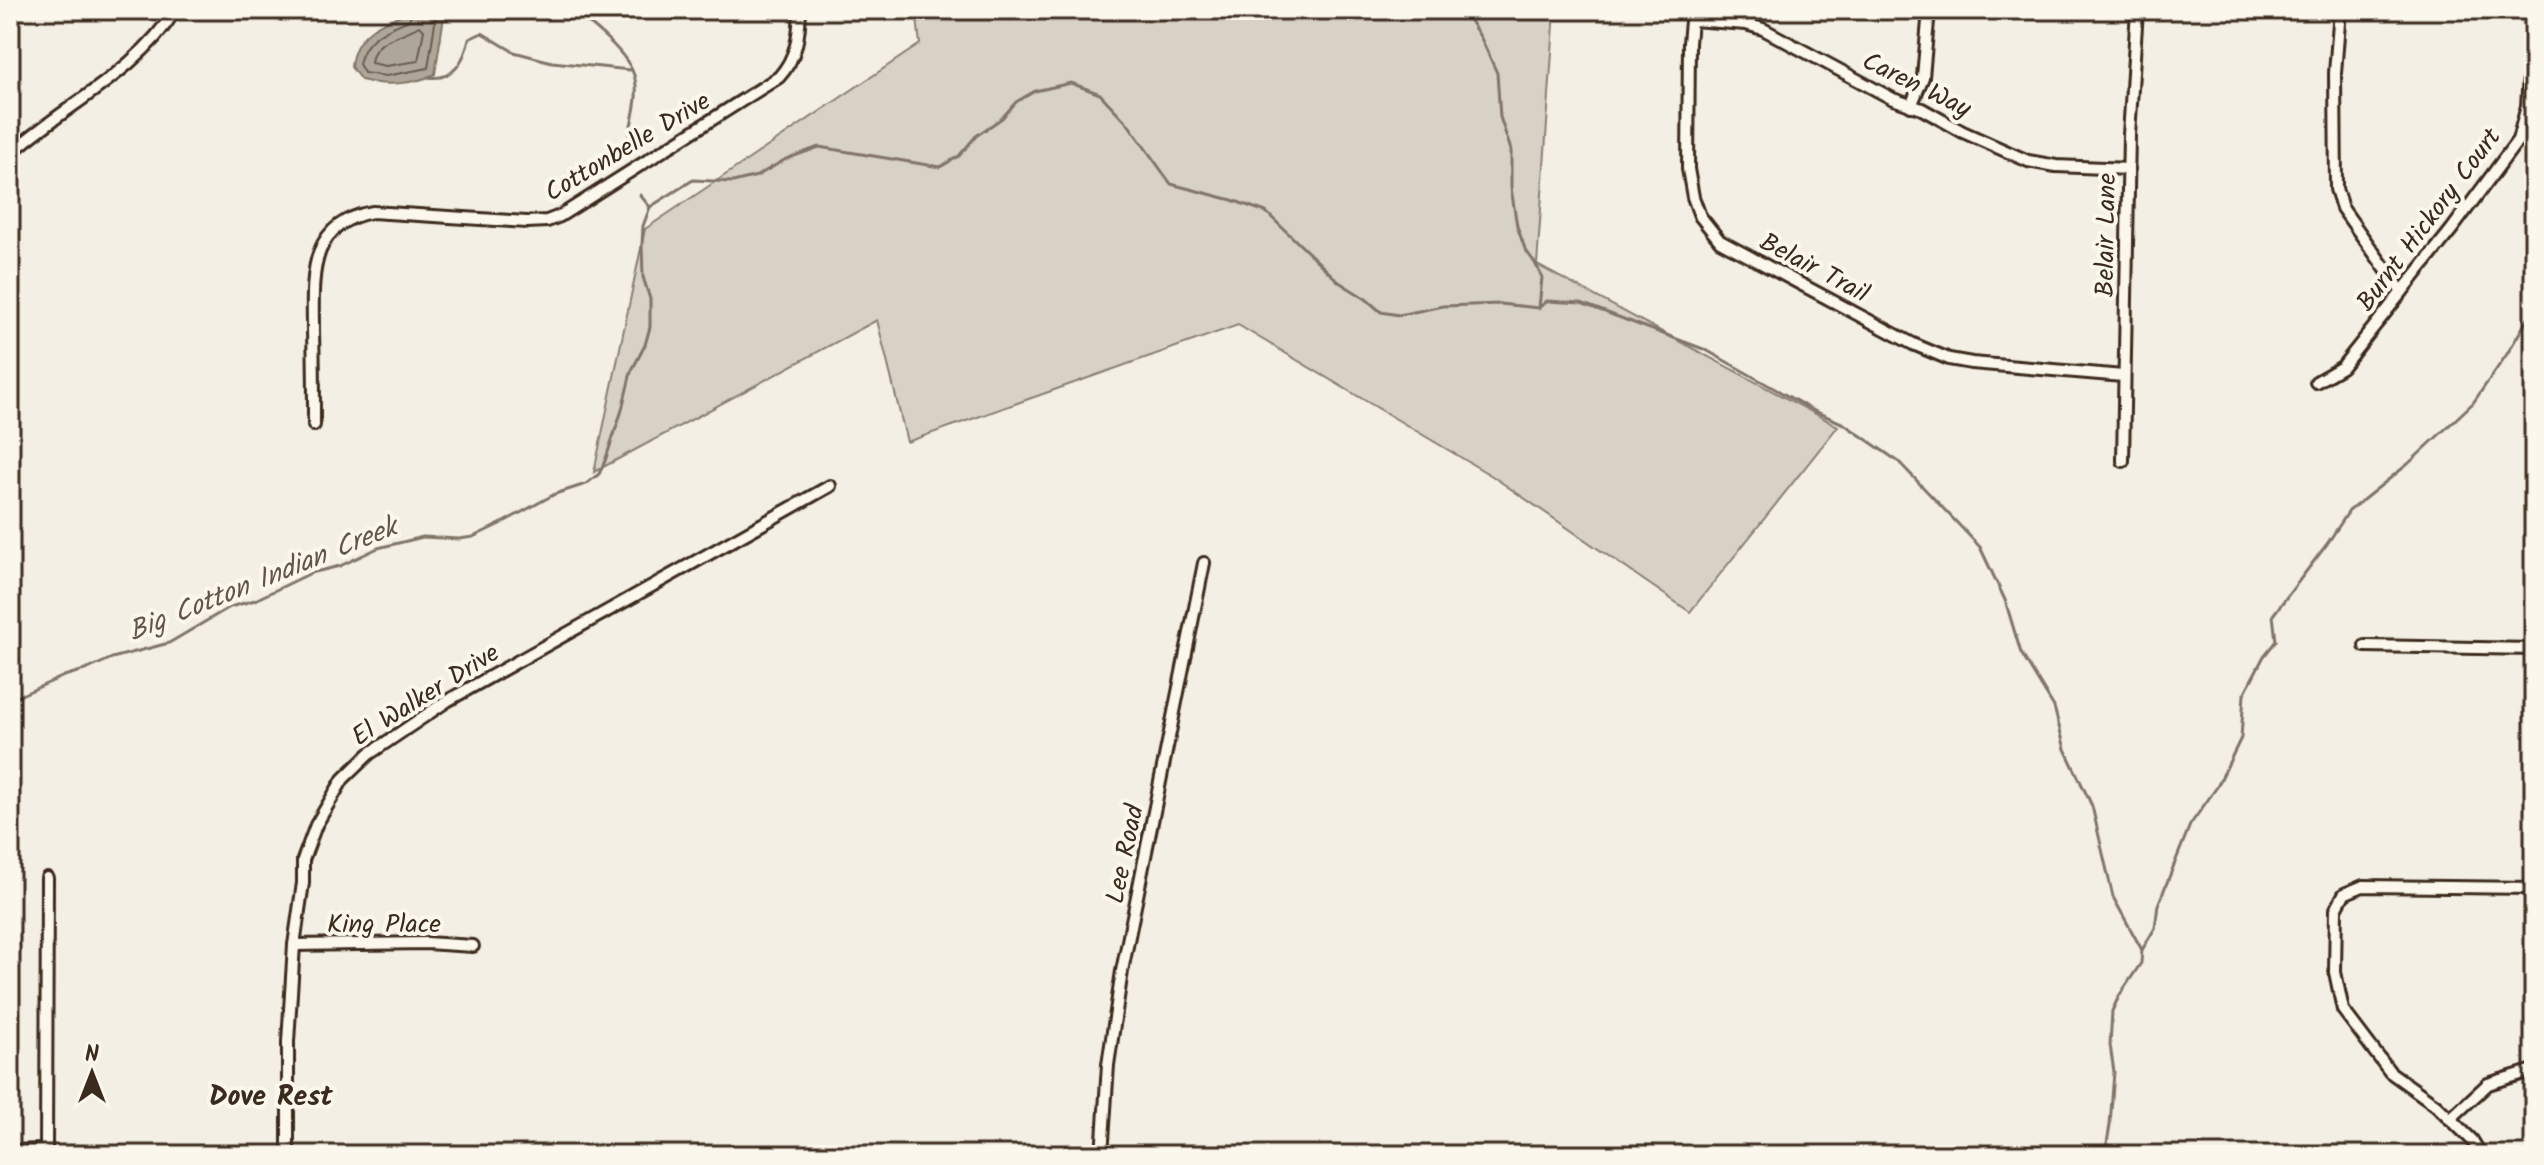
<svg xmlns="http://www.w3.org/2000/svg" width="2544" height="1165" font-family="Kalam,sans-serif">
<rect width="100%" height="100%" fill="#f3efe4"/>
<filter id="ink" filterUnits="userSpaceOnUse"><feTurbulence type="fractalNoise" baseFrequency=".0125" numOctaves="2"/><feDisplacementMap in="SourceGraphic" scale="16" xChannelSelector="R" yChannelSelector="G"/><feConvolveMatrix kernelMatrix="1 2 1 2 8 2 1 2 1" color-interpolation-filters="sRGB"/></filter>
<g filter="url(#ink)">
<path fill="#d8d1c6" stroke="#8a7e72" stroke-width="2" d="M 916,10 L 1555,10 L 1537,265 L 1838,426 L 1690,612 L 1492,476 L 1238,325 L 907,442 L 877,320 L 594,472 L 645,229 L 920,44 Z"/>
<path fill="#afa69a" stroke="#817468" stroke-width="2" d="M 415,10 L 445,10 L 435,74 C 413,85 384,86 361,80 L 351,67 C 354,30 385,21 415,10 Z"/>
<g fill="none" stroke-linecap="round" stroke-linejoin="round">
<g stroke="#695c50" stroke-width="2">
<path d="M 413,10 L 409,20 C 386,30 365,36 359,64 L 364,73 L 386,76 L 428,68 L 437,10"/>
<path d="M 419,26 L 424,30 L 418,61 L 386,66 L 371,63 C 373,38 402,37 419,26 Z"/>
</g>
<g stroke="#817468" stroke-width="3">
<path d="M 572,10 C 592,25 630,54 635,79 C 640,101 629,126 627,148"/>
<path d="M 1463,10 L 1481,38 L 1497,73 L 1500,117 L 1511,150 L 1511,188 L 1517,226 L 1525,249 L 1535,263 L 1542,277 L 1539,308"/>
<path d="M 428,77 C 454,81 464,61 469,39 L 482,33 L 514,52 L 552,62 L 630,70"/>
<path d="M 640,195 L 650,207"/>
<path d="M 10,700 L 64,676 L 88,669 L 112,658 L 169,643 L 230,607 L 255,600 L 311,573 L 340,566 L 378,548 L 423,537 L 459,539 L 473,537 L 500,524 L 555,494 L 586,484 L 599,474 L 605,461 L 622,410 L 631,372 L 645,345 L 650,327 L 650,299 L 643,277 L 642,243 L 643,226 L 650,207 L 693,180 L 733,182 L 757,176 L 786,159 L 819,147 L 940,167 L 959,156 L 976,136 L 1002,118 L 1016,102 L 1035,91 L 1071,83 L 1100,94 L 1128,124 L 1171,184 L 1232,200 L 1266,212 L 1339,282 L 1366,299 L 1381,312 L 1399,315 L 1443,306 L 1500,304 L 1539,308 L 1547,301 L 1581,303 L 1706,350 L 1814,411 L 1844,424 L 1899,462 L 1980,547 L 2005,600 L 2021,653 L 2054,707 L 2065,749 L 2092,806 L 2113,897 L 2142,950 L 2141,963 L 2119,996 L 2112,1011 L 2110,1045 L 2114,1072 L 2110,1125 L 2105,1155"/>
<path d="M 2142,950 L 2155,928 L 2158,905 L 2190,825 L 2217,787 L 2241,738 L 2244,694 L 2264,656 L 2276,641 L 2273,615 L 2327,544 L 2349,511 L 2408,464 L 2473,403 L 2507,354 L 2534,308"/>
</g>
<g stroke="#3b2a1e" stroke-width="16">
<g id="minor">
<path d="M 1692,10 L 1689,43 L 1688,169 L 1693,197 L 1700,216 L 1720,241 L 1913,344 L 1949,359 L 1972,363 L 2123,376"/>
<path d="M 2340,10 L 2335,73 L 2336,189 L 2342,208 L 2402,292"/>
<path d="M 1693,20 L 1746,24 L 1763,29 L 1893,99 L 1922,109 L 1963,132 L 2028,161 L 2056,166 L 2129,169"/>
<path d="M 1911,106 L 1923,77 L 1929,10"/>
<path d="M 10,154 C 62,107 139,71 175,10"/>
<path d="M 2316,382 L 2342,367 L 2452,229 L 2518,140 L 2527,106 L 2531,45 L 2530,10"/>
<path d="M 314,425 C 314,394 314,363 313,332 C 313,280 306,224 372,212 L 527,222 L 547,221 L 560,216 L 779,77 C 797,57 799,36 800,10"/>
<path d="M 2123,461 L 2129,135 L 2137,10"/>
<path d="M 2365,646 L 2534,649"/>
<path d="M 294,945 L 426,943 L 473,946"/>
<path d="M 2450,1119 L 2488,1084 L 2534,1070"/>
<path d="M 10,1151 L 46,1150"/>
<path d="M 46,1155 L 47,878"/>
<path d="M 288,1155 L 288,1042 L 294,945 L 303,883 L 303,860 L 316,825 L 343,779 L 369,754 L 447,701 L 830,486"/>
<path d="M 1102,1155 L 1108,1065 L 1122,971 L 1204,563"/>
<path d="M 2481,1155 L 2472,1140 L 2436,1105 L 2390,1072 L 2343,1010 L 2335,972 L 2336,909 L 2344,894 L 2363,886 L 2534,888"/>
</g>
</g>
<use href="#minor" stroke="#fbf7ec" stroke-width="10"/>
</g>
</g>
<g text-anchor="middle" stroke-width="8" stroke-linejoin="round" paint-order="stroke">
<g font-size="26" fill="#3b2a1e" stroke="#fbf7ec">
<text transform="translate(1917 84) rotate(26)" y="9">Caren Way</text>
<text transform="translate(627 146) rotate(-31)" y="9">Cottonbelle Drive</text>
<text transform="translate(2428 219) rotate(-53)" y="9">Burnt Hickory Court</text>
<text transform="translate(2105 235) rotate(-89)" y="9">Belair Lane</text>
<text transform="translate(1815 267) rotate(28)" y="9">Belair Trail</text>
<text transform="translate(425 694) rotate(-32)" y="9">El Walker Drive</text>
<text transform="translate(1124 854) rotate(-78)" y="9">Lee Road</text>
<text x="384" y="932">King Place</text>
</g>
<g font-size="28" font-style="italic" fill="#645549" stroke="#fbf7ec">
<text transform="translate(262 578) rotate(-22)" y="10">Big Cotton Indian Creek</text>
</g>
<g font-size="28" font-weight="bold" fill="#3b2a1e" stroke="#fbf7ec">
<text x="271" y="1105">Dove Rest</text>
</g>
</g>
<rect width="2544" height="1165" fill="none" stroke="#fbf7ec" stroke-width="40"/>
<rect x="20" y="20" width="2504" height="1125" fill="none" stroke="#3b2a1e" stroke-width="3" filter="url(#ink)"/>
<g transform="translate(92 1073)" stroke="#fbf7ec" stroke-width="6" paint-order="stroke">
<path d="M0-6L14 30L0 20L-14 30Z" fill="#3b2a1e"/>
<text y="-12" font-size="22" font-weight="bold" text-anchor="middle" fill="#3b2a1e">N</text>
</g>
</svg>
